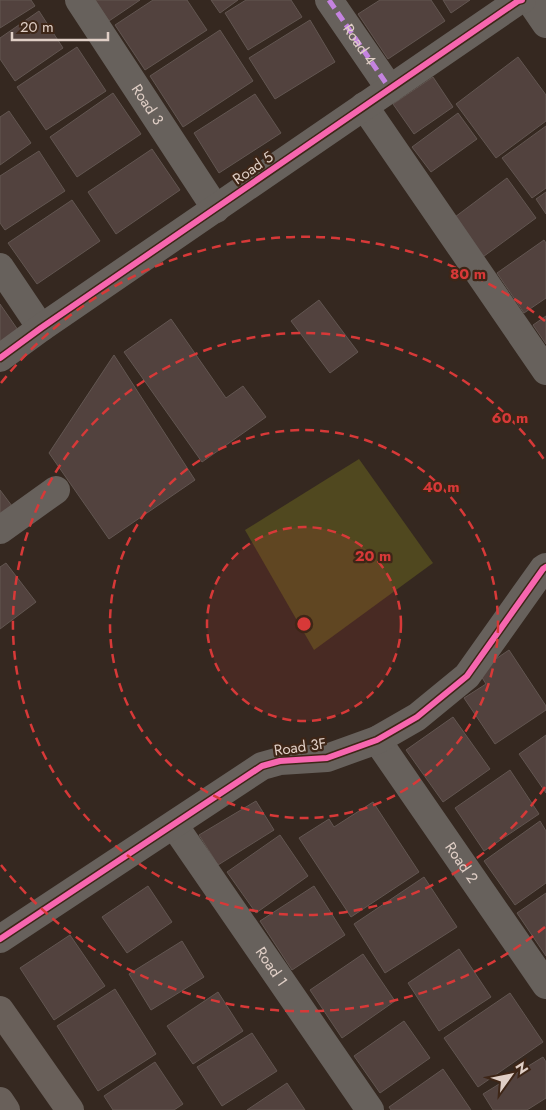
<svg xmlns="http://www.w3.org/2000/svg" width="546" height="1110" font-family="Jost,sans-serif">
<rect width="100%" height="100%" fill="#352820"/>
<path fill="#50481f" d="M 359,459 L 433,563 L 314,650 L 245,530 Z"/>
<g fill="#52423e" stroke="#625651">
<path d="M 0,0 L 31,0 L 35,6 L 0,28 Z"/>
<path d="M 95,0 L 140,0 L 109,21 Z"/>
<path d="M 153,0 L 187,0 L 207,30 L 145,70 L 115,25 Z"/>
<path d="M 211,0 L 238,0 L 220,13 Z"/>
<path d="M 246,0 L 291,0 L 302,17 L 248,50 L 225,13 Z"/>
<path d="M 380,0 L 431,0 L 445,21 L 388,59 L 358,14 Z"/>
<path d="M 443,0 L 470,0 L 451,13 Z"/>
<path d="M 39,11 L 63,48 L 15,81 L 0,59 L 0,38 Z"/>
<path d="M 310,20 L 335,62 L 275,99 L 249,58 Z"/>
<path d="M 220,30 L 253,81 L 183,127 L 150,76 Z"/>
<path d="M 77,47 L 106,91 L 46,130 L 17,87 Z"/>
<path d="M 518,57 L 546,95 L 546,121 L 496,158 L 456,104 Z"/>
<path d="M 433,77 L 453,107 L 414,134 L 393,104 Z"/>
<path d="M 113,93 L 141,134 L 77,177 L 50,137 Z"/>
<path d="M 255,94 L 281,133 L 219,173 L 194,133 Z"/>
<path d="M 9,111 L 31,143 L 0,165 L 0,117 Z"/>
<path d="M 458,113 L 477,139 L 431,172 L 412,147 Z"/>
<path d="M 546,126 L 546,188 L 532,198 L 502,158 Z"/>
<path d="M 152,149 L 180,190 L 116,234 L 88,192 Z"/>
<path d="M 39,151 L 65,191 L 5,230 L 0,223 L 0,176 Z"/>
<path d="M 507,178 L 536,218 L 476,262 L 447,223 Z"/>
<path d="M 546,192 L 546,214 L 536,199 Z"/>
<path d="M 72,200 L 100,241 L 37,284 L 8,243 Z"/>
<path d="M 544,240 L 546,243 L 546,298 L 524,313 L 497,273 Z"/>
<path d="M 319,300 L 358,352 L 330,373 L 291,321 Z"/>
<path d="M 0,304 L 18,330 L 0,342 Z"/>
<path d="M 546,316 L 546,344 L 533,325 Z"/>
<path d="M 171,319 L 226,398 L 243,386 L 266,417 L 202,462 L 124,352 Z"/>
<path d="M 114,355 L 195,480 L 109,539 L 49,453 Z"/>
<path d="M 0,490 L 12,506 L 0,514 Z"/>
<path d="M 6,563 L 36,602 L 0,629 L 0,567 Z"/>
<path d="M 509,650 L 546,706 L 546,710 L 495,744 L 464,698 L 486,684 L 478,671 Z"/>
<path d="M 453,717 L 490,769 L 443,802 L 406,750 Z"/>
<path d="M 546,735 L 546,793 L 519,754 Z"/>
<path d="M 510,770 L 539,814 L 484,851 L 455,808 Z"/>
<path d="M 256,801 L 274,830 L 218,865 L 199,835 Z"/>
<path d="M 373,802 L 419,872 L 351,917 L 299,838 L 329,819 L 334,827 Z"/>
<path d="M 540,821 L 546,831 L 546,883 L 515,905 L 484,861 Z"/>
<path d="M 280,835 L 308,876 L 256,913 L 227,872 Z"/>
<path d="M 424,877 L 457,927 L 385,973 L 354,924 Z"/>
<path d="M 148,886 L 172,922 L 127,953 L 102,917 Z"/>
<path d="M 314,886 L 345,935 L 292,970 L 260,921 Z"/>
<path d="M 546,893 L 546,956 L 517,913 Z"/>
<path d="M 70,935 L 105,986 L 54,1020 L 20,968 Z"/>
<path d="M 182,941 L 204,977 L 151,1010 L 129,974 Z"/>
<path d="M 459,949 L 491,997 L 439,1031 L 408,983 Z"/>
<path d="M 363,954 L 395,1001 L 342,1038 L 310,990 Z"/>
<path d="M 115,989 L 156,1054 L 98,1091 L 57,1026 Z"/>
<path d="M 218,992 L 243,1031 L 193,1064 L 167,1026 Z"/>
<path d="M 510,993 L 543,1042 L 478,1087 L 444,1038 Z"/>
<path d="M 404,1021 L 430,1058 L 380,1093 L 354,1056 Z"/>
<path d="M 252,1033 L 277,1071 L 222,1106 L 197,1067 Z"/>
<path d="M 543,1057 L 546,1062 L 546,1098 L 527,1110 L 493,1110 L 483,1094 Z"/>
<path d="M 155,1062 L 183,1104 L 174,1110 L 113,1110 L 104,1096 Z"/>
<path d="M 443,1069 L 471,1110 L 391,1110 L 389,1107 Z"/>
<path d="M 287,1083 L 305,1110 L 247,1110 Z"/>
</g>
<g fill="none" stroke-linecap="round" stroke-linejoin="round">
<g stroke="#67615c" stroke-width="28">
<path id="s1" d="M 79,0 L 216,209"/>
<path id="s2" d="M 329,0 L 390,89"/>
<path d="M 528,0 L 533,5 L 546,24"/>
<path d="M 364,106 L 546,371"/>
<path d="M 0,267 L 41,328"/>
<path d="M 0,358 L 41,328 L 518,1 L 522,0"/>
<path d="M 0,530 L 56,490"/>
<path id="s3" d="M 377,740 L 546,985"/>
<path id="s4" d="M 174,825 L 370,1110"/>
<path d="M 0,939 L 262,766 L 280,761 L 327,758 L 377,740 L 417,717 L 467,676 L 543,569 L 546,567"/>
</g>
<g stroke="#69605a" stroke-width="28">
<path d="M 0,1010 L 70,1110"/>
<path d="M 0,1101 L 6,1110"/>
</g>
<path stroke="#c483df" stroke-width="5" stroke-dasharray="10 5" stroke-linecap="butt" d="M 329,0 L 390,89"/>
<g stroke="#3e2617" stroke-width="9">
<g id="cycleway">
<path d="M 0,358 L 41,328 L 518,1 L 522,0"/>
<path d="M 0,939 L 262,766 L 280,761 L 327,758 L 377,740 L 417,717 L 467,676 L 543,569 L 546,567"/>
</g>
</g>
<use href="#cycleway" stroke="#f766af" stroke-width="6"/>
</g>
<circle cx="304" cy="624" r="97" fill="#d73938" fill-opacity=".12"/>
<g fill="none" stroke="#d73938" stroke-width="2.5" stroke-dasharray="9 6">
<circle cx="304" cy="624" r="97"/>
<circle cx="304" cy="624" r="194"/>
<path d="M545 787A291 291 0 1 1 545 461"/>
<path d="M545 927A387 387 0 0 1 1 865M1 383A387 387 0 0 1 545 321"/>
</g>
<g text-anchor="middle" stroke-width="4.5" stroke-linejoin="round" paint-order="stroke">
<g font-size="15" fill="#e0cfc6" stroke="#3e2617">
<text dy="5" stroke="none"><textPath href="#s2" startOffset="54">Road 4</textPath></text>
<text dy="5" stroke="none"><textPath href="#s1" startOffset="125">Road 3</textPath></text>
<text transform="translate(253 168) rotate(-35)" y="5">Road 5</text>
<text transform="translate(300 747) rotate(-8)" y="5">Road 3F</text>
<text dy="5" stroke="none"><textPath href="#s3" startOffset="149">Road 2</textPath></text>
<text dy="5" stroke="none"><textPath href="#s4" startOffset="172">Road 1</textPath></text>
</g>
</g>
<circle cx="304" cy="624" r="8" fill="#d73938" stroke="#3e2617" stroke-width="2.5"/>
<g font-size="15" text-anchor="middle" font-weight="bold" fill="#d73938" stroke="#3e2617" stroke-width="4.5" stroke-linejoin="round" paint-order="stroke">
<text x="468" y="279">80 m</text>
<text x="510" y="423">60 m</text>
<text x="441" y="492">40 m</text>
<text x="373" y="561">20 m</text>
</g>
<g transform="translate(511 1075) rotate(57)" stroke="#3e2617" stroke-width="4" paint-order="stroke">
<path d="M0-4L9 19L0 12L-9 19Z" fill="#e0cfc6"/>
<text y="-8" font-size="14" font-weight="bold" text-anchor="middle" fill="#e0cfc6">N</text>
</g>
<path d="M12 32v8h96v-8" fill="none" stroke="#e0cfc6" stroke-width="2.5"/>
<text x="20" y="32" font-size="15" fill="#e0cfc6" stroke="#3e2617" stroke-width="4" paint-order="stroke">20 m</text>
</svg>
